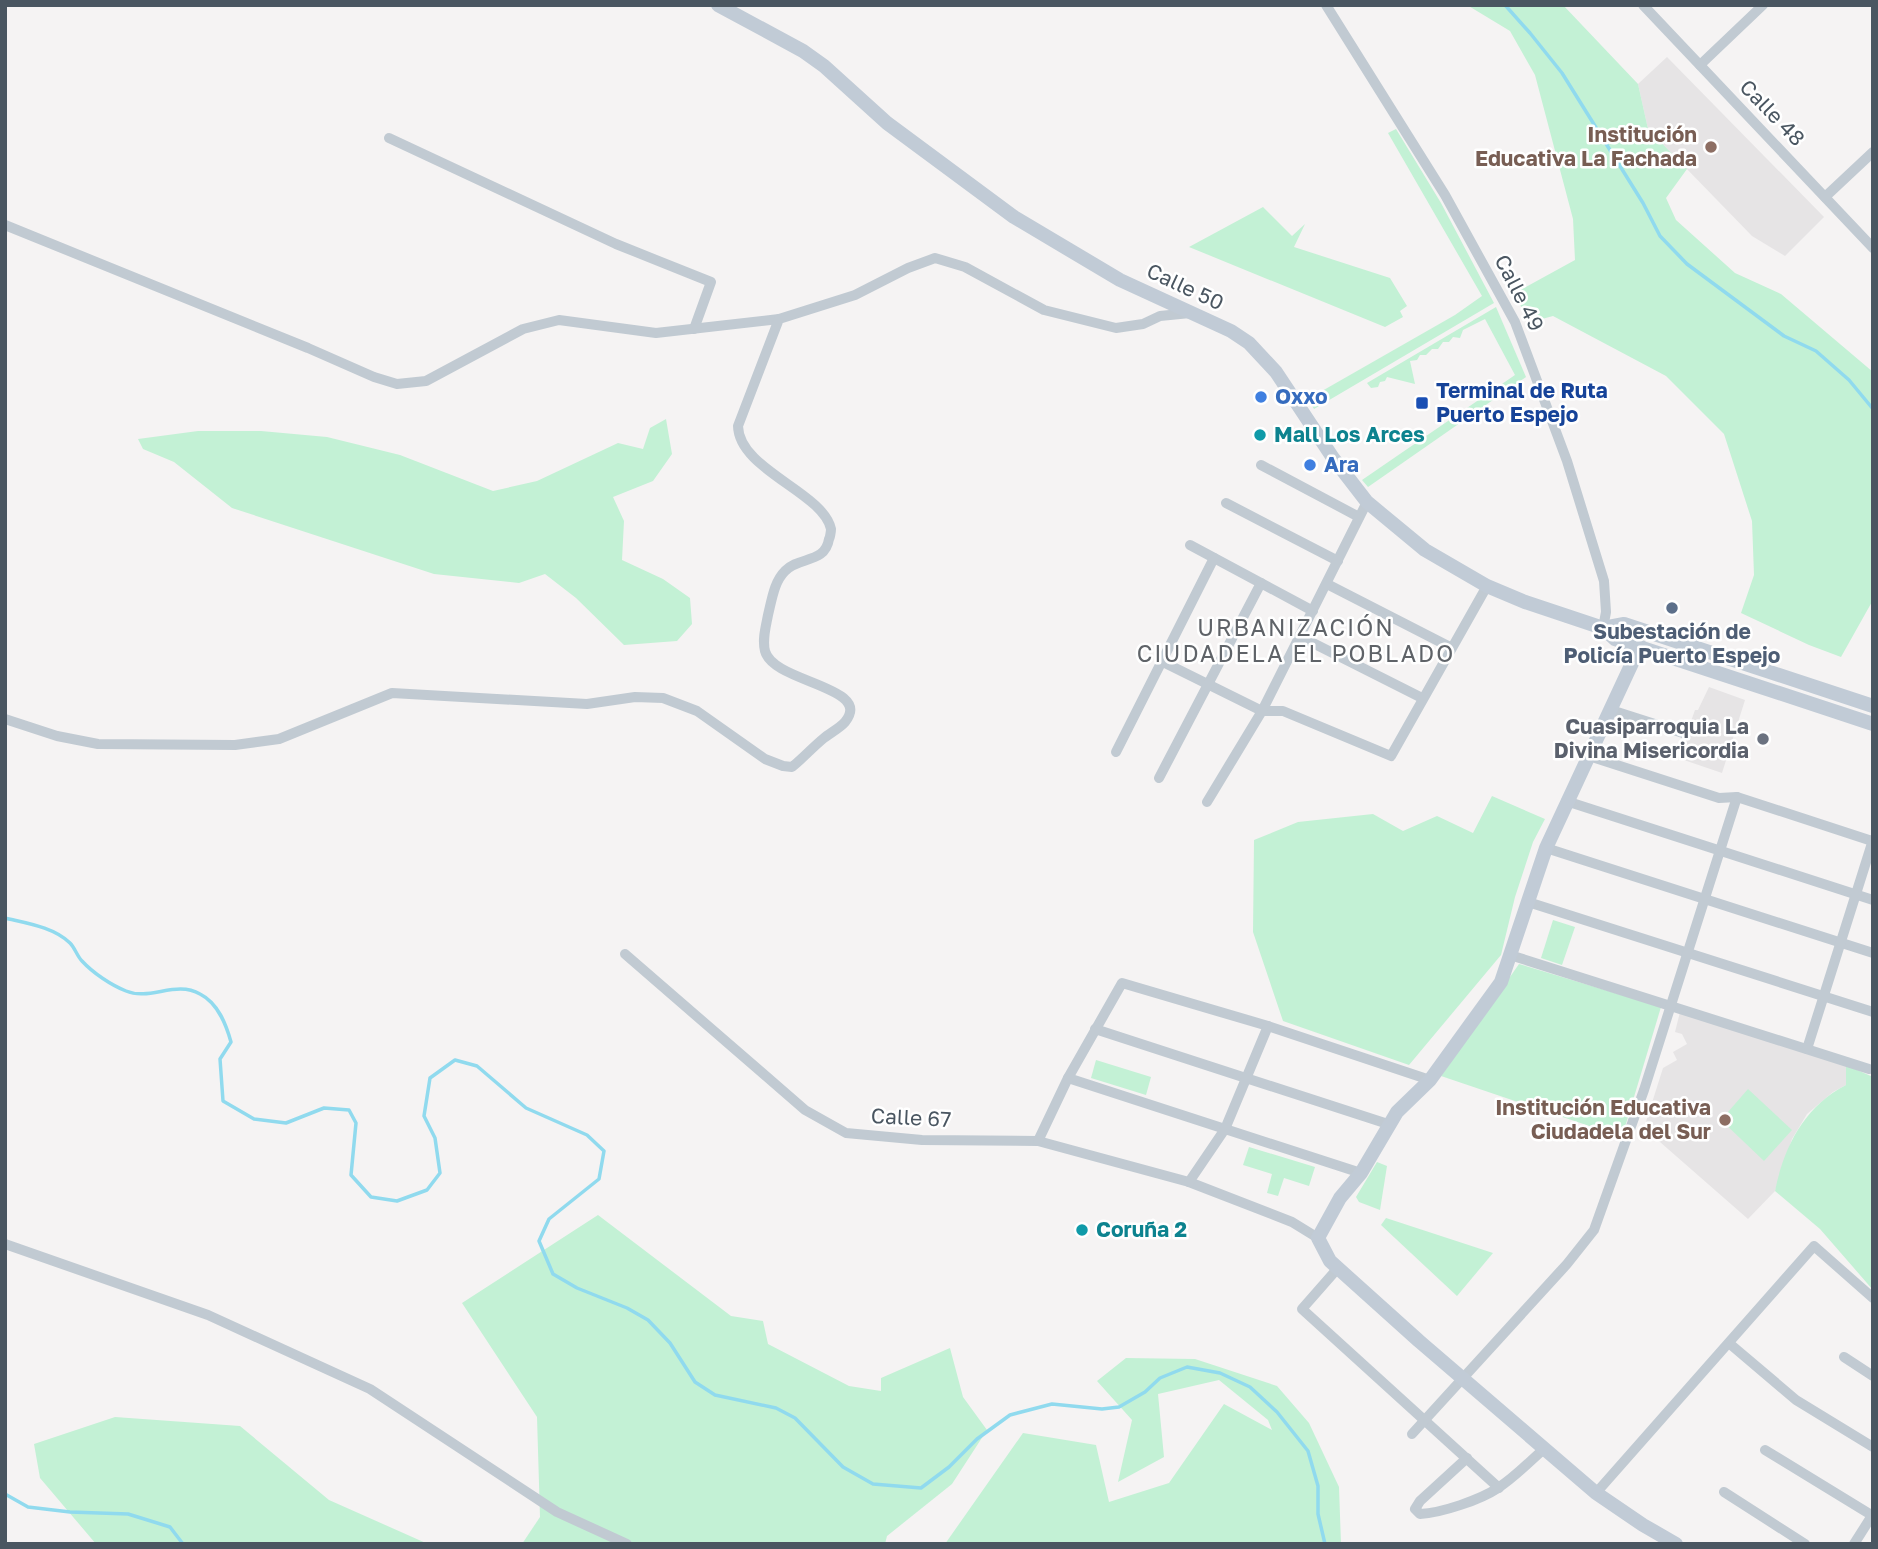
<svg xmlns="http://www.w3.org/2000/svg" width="1878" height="1549" font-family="'Golos Text',sans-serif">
<rect width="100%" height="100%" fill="#f5f3f3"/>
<g fill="#e6e4e5">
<path d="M 1667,57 L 1824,217 L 1785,256 L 1752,236 L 1648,129 L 1638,84 Z"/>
<path d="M 1709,687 L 1745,700 L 1722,773 L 1678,758 L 1695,710 L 1698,710 Z"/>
<path d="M 1680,1012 L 1846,1065 L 1846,1085 L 1833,1092 L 1807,1114 L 1792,1139 L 1775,1191 L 1748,1219 L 1644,1128 L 1663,1068 L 1677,1060 L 1673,1052 L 1687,1044 L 1682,1034 L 1675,1032 Z"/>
</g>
<g fill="#c3f1d5">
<path d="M 1467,5 L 1563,5 L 1638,84 L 1648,129 L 1687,169 L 1666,198 L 1676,220 L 1735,273 L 1781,294 L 1873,372 L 1873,600 L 1841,657 L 1809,645 L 1741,613 L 1754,575 L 1752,521 L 1724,434 L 1666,376 L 1553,316 L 1531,322 L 1513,294 L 1575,260 L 1573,219 L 1535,75 L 1510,31 Z"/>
<path d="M 1396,129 L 1441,203 L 1494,303 L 1314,409 L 1308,399 L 1455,315 L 1482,296 L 1388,133 Z"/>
<path d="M 1263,207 L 1292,236 L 1305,224 L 1294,247 L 1390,278 L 1407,306 L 1400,311 L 1403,317 L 1385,327 L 1189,247 Z"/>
<path d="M 1496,307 L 1526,377 L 1368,487 L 1362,480 L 1515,375 L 1485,319 L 1463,330 L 1460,338 L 1453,337 L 1449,342 L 1443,342 L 1438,349 L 1432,349 L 1426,355 L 1420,355 L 1417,360 L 1410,361 L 1415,384 L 1387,377 L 1385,381 L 1380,382 L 1378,387 L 1371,388 L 1367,383 Z"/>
<path d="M 666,419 L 672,454 L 653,481 L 613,497 L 624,521 L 622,560 L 663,579 L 690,598 L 692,624 L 677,641 L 624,645 L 576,598 L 545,574 L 519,583 L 434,574 L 232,508 L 174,462 L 143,449 L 138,439 L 198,431 L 261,431 L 327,437 L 400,455 L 493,491 L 537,481 L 618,443 L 643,449 L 650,428 Z"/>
<path d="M 1492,796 L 1545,819 L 1533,842 L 1515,897 L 1501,955 L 1409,1065 L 1283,1021 L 1253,932 L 1254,840 L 1298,822 L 1373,814 L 1403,831 L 1437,816 L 1473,833 Z"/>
<path d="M 1553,920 L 1575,927 L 1562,965 L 1541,958 Z"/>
<path d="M 1519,964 L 1661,1007 L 1622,1137 L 1441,1076 Z"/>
<path d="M 1096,1060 L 1151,1077 L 1146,1095 L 1091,1078 Z"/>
<path d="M 1846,1065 L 1873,1077 L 1873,1290 L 1820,1229 L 1775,1191 C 1784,1146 1805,1106 1846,1085 Z"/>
<path d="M 1748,1089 L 1792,1130 L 1764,1161 L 1721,1120 Z"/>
<path d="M 1249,1147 L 1315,1167 L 1309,1186 L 1284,1178 L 1278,1196 L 1267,1193 L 1272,1174 L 1243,1165 Z"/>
<path d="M 1377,1162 L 1387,1166 L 1380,1210 L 1359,1202 L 1356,1197 Z"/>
<path d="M 598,1215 L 731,1316 L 763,1321 L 768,1344 L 849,1386 L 881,1391 L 881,1378 L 950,1348 L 963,1397 L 987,1430 L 952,1484 L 887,1536 L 885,1544 L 522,1544 L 540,1517 L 537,1417 L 462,1303 Z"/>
<path d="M 1386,1218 L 1493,1253 L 1457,1296 L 1381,1225 Z"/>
<path d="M 1126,1358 L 1195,1359 L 1277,1386 L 1309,1423 L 1339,1487 L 1341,1544 L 945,1544 L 1023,1433 L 1096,1445 L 1109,1502 L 1169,1483 L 1224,1404 L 1272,1430 L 1268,1420 L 1219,1380 L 1158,1394 L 1164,1457 L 1118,1482 L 1132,1420 L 1097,1381 Z"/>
<path d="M 115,1417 L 240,1426 L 329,1500 L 428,1544 L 96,1544 L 40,1478 L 34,1444 Z"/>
</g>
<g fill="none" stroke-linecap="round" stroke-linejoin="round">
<g stroke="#90daee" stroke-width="3.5">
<path d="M 1505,5 L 1530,33 L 1562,73 L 1643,203 L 1660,236 L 1687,264 L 1784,336 L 1816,351 L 1849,380 L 1873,409"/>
<path d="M 5,918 C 26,923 54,927 70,943 C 75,948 77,956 82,961 C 93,973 111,985 126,991 C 150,1001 176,980 200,994 C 218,1003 226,1024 231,1042 L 220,1059 L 223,1101 L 254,1119 L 286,1123 L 324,1108 L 349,1110 L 356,1123 L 351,1175 L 371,1197 L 397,1201 L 427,1190 L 440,1173 L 435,1138 L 424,1116 L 430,1078 L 455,1060 L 477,1066 L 526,1108 L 587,1135 L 604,1151 L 599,1179 L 549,1219 L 539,1241 L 553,1274 L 577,1288 L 627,1308 L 648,1320 L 670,1343 L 695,1382 L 715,1395 L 776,1408 L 795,1418 L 843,1467 L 873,1484 L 921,1488 L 949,1467 L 977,1439 L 1010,1415 L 1052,1404 L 1102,1409 L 1119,1407 L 1145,1392 L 1160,1378 L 1187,1367 L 1220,1373 L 1250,1387 L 1277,1412 L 1308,1451 L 1318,1486 L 1318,1514 L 1325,1544"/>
<path d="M 5,1494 L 28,1507 L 70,1512 L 128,1514 L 170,1527 L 183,1544"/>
</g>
<g stroke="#c1cad2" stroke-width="10">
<path d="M 1326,5 L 1445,195 L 1515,322 L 1567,461 L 1604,581 L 1606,612 L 1603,628"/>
<path d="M 1643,5 L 1873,248"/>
<path d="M 1700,65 L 1763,5"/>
<path d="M 389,138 L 616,244 L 711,282 L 694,329"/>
<path d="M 1825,197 L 1873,152"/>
<path d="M 5,225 L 308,348 L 374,377 L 397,384 L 426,381 L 523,329 L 559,320 L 656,333 L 779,319"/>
<path d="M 1261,465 L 1359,517"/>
<path d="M 1226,503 L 1338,561"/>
<path d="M 1190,545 L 1313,611"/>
<path d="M 1327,584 L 1450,647"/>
<path d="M 1299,636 L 1422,698"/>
<path d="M 1163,662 L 1262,711 L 1283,711 L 1391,756 L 1487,586"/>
<path d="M 1611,710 L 1686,734"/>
<path d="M 5,719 L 57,736 L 98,744 L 235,745 L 279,739 L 392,693 L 587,704 L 635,697 L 663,698 L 697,711 L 765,759 L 783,766 L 792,767 C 803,758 813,747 824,738 C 830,733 840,728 845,722 C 874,686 773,683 765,651 C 762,639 766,626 768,615 C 772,599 774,582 785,571 C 799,556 825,564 829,539 C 830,538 831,531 831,529 C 823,492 739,470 738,426 L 779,319 L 855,295 L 908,268 L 935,258 L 965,267 L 1044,310 L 1116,328 L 1143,324 L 1160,316 L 1190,313"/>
<path d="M 1116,752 L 1214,558"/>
<path d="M 1589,756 L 1719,798 L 1737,797 L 1872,841"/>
<path d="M 1159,778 L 1261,583"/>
<path d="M 1566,801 L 1873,900"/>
<path d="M 1207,802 L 1262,711 L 1367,502"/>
<path d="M 1546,848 L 1873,953"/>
<path d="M 1528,902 L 1873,1012"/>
<path d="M 625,954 L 805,1110 L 846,1133 L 922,1140 L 1038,1141 L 1189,1182 L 1292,1222 L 1318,1238"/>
<path d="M 1510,955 L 1869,1069"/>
<path d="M 1095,1029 L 1391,1125"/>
<path d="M 1807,1049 L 1873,840"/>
<path d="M 1068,1078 L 1361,1173"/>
<path d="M 1038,1141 L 1068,1078 L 1122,983 L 1268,1026 L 1430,1080"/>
<path d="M 1189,1182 L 1225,1129 L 1268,1026"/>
<path d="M 5,1244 L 208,1315 L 370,1389 L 557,1512 L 627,1544"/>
<path d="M 1338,1268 L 1302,1309 L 1499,1488"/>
<path d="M 1730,1344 L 1796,1400 L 1873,1447"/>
<path d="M 1844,1357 L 1873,1376"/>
<path d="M 1412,1434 L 1567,1264 L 1594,1230 L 1644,1090 L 1737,797"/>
<path d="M 1765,1450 L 1873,1516"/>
<path d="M 1467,1458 L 1420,1501 L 1415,1509 L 1420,1514 C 1441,1513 1480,1500 1498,1488 C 1515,1477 1529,1462 1544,1449"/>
<path d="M 1724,1492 L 1805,1544"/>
<path d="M 1596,1493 L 1814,1246 L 1873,1298"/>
<path d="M 1854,1544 L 1873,1514"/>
</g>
<g stroke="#c1cbd6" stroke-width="14">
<path d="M 718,5 L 803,51 L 824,66 L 887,123 L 1014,217 L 1120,280 L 1231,331 L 1249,343 L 1276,372 L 1333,458 L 1367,502 L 1425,550 L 1487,586 L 1525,602 L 1603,628 L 1615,639 L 1873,724"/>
<path d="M 1603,628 L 1624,624 L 1873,706"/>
<path d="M 1640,646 L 1546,848 L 1501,982 L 1430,1080 L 1397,1112 L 1361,1173 L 1340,1198 L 1318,1238 L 1330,1261 L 1419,1341 L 1596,1493 L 1643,1525 L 1676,1544"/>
</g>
</g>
<g fill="#8d6e63" stroke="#fff" stroke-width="2.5">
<circle cx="1711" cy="147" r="7"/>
<circle cx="1725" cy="1120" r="7"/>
</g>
<g fill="#3f7fe0" stroke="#fff" stroke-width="2.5">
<circle cx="1261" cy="397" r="7"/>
<circle cx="1310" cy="465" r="7"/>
</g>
<rect fill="#1a4fb4" stroke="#fff" stroke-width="2.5" x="1415" y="396" width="14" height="14" rx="3.5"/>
<g fill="#0f9aa8" stroke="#fff" stroke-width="2.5">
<circle cx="1260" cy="435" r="7"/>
<circle cx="1082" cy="1230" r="7"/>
</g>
<circle fill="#5c6f8a" stroke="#fff" stroke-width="2.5" cx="1672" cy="608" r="7"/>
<circle fill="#6b7280" stroke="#fff" stroke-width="2.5" cx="1763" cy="739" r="7"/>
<g text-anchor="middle" stroke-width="5" stroke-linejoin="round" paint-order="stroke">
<g font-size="21" fill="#4a5661" stroke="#fff">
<text transform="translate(1772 113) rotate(46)" y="7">Calle 48</text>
<text transform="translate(1185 287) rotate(25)" y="7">Calle 50</text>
<text transform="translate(1519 293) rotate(63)" y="7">Calle 49</text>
<text transform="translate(911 1118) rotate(3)" y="7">Calle 67</text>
</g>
<g font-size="21" font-weight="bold" fill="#785e54" stroke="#fff" text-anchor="end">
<text x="1697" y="142">Institución<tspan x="1697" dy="24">Educativa La Fachada</tspan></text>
<text x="1711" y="1115">Institución Educativa<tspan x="1711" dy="24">Ciudadela del Sur</tspan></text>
</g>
<g font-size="21" font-weight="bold" fill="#164399" stroke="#fff" text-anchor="start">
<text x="1436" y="398">Terminal de Ruta<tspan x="1436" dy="24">Puerto Espejo</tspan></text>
</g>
<g font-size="21" font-weight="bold" fill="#366cbe" stroke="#fff" text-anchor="start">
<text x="1275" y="404">Oxxo</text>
<text x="1324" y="472">Ara</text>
</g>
<g font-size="21" font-weight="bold" fill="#0d838f" stroke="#fff" text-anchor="start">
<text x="1274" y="442">Mall Los Arces</text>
<text x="1096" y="1237">Coruña 2</text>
</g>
<g font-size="21" font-weight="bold" fill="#4e5e75" stroke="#fff">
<text x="1672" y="639">Subestación de<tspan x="1672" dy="24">Policía Puerto Espejo</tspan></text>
</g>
<g font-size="21" font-weight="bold" fill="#5b616d" stroke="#fff" text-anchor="end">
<text x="1749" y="734">Cuasiparroquia La<tspan x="1749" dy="24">Divina Misericordia</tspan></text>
</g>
<g font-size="23" letter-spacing="2" fill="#5f6368" stroke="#fff">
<text x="1296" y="636">URBANIZACIÓN<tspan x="1296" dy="26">CIUDADELA EL POBLADO</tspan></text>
</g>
</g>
<rect width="1878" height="1549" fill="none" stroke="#4a5661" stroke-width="14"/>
</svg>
